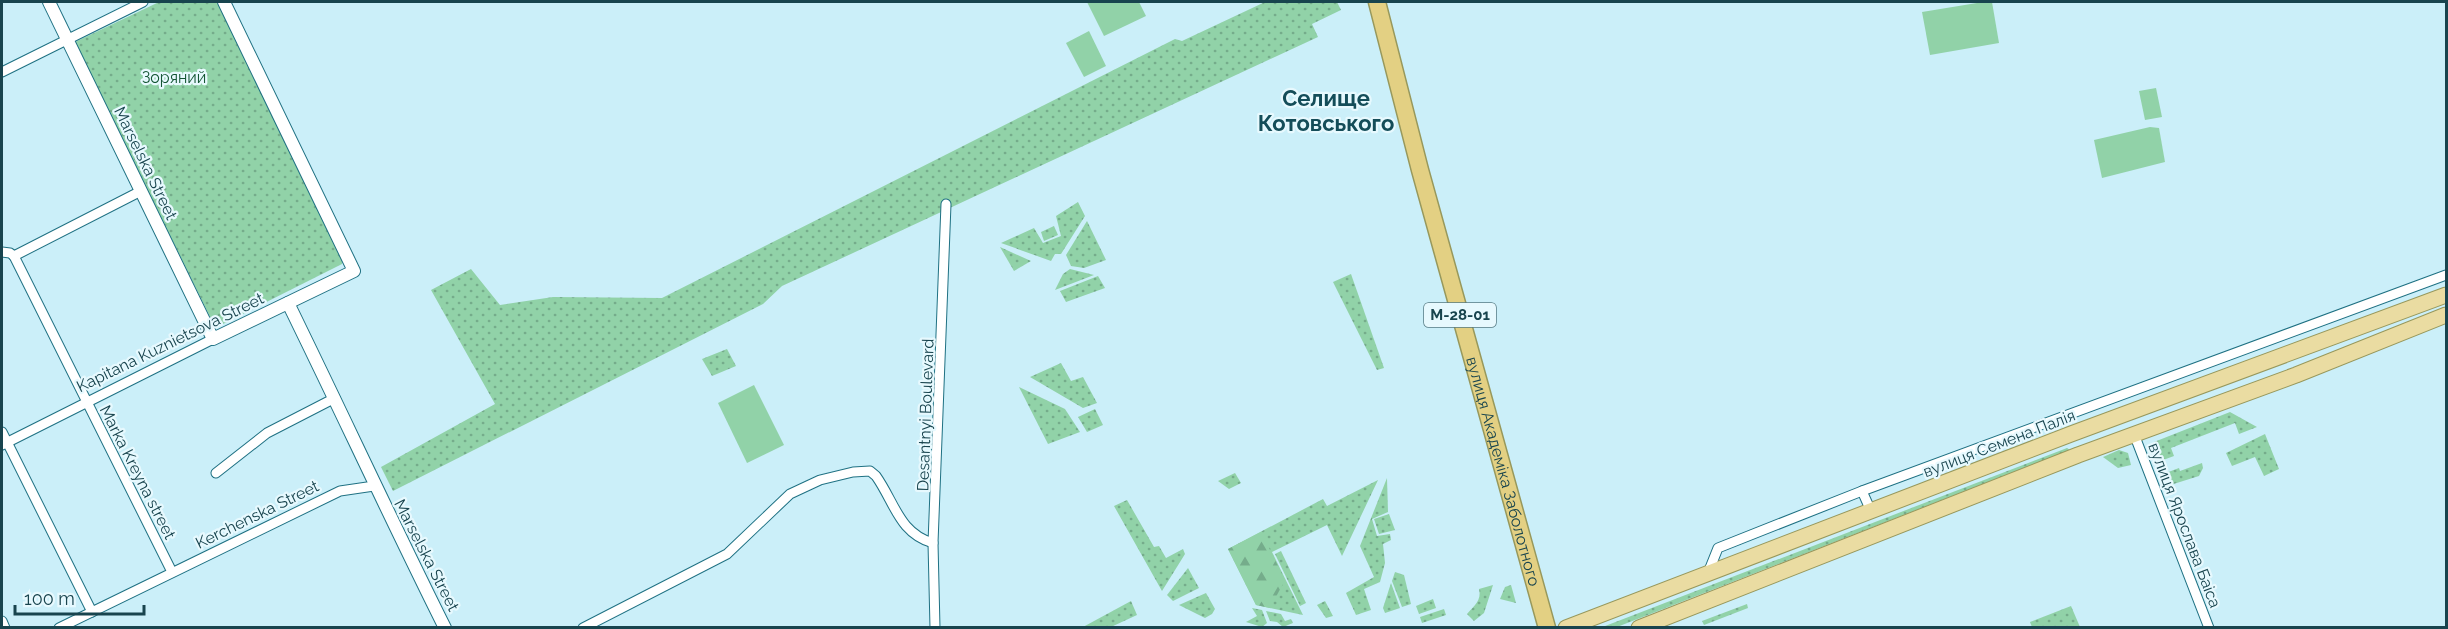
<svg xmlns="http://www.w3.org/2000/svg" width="2448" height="629" font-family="Raleway,sans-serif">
<defs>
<pattern id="grass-dots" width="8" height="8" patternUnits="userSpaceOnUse" patternTransform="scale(1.5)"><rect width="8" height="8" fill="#91d2a8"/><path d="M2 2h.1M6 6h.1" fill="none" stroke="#75ac8b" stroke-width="1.8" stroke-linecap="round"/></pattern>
<pattern id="forest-firs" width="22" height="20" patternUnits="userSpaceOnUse" patternTransform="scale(1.5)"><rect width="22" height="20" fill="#91d2a8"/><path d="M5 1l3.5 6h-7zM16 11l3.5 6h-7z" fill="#75ac8b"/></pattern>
</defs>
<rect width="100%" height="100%" fill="#cbeff9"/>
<g fill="url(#grass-dots)">
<path d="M 159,2 L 219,2 L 343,256 L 342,264 L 223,324 L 211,319 L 75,42 Z"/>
<path d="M 1265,2 L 1337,2 L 1341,10 L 1312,24 L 1318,37 L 782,286 L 763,304 L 393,491 L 381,467 L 495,404 L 431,290 L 471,269 L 500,305 L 553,297 L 662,298 L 1175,39 L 1182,41 Z"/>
<path d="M 1078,202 L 1085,216 L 1061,254 L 1055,254 L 1051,261 L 1001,243 L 1034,228 L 1043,243 L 1061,236 L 1056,216 Z"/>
<path d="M 1087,221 L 1106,260 L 1084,268 L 1071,266 L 1066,255 Z"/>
<path d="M 1054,226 L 1058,235 L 1044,241 L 1041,232 Z"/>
<path d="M 1000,247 L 1031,261 L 1014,271 Z"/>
<path d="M 1070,269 L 1094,275 L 1055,290 L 1063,274 Z"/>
<path d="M 1351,274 L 1384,368 L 1377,370 L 1333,282 Z"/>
<path d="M 1098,276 L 1105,288 L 1066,302 L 1060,291 Z"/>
<path d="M 727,349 L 736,366 L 712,376 L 702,359 Z"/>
<path d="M 1061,363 L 1071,381 L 1083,377 L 1097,403 L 1083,408 L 1030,377 Z"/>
<path d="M 1019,387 L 1065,409 L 1080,432 L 1048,444 Z"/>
<path d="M 1095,409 L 1103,425 L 1087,432 L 1078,417 Z"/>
<path d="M 2230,412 L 2257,427 L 2239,434 L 2235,423 L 2171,448 L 2174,456 L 2155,463 L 2151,452 L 2154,442 Z"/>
<path d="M 2265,434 L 2279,469 L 2264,476 L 2255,457 L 2232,466 L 2226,453 Z"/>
<path d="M 2067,448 L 2070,450 L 1617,627 L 1600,628 Z"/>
<path d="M 2119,450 L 2128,453 L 2131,465 L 2118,468 L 2103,457 Z"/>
<path d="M 2202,463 L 2203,468 L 2199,476 L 2164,487 L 2163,474 L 2179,468 L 2180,471 Z"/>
<path d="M 1235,473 L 1241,483 L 1229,489 L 1218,481 Z"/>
<path d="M 1387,478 L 1388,512 L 1372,519 L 1377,536 L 1390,534 L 1391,540 L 1383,544 L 1385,563 L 1380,582 L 1364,589 L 1371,610 L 1356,615 L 1346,593 L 1374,577 L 1360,546 Z"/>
<path d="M 1378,480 L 1342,556 L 1327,525 L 1272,552 L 1303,615 L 1256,605 L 1228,549 L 1323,499 L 1327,506 Z"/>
<path d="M 1127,500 L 1154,547 L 1159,546 L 1166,558 L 1183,549 L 1185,554 L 1162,591 L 1114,506 Z"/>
<path d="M 1389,514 L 1395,530 L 1379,534 L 1374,519 Z"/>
<path d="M 1281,551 L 1306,603 L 1300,606 L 1275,554 Z"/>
<path d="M 1188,568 L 1199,588 L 1173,601 L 1167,595 Z"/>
<path d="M 1395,572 L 1404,575 L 1411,604 L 1402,607 L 1392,581 Z"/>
<path d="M 1391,583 L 1400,608 L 1385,613 L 1383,608 Z"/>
<path d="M 1493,585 L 1484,613 L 1474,621 L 1467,614 C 1474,606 1482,600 1479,589 Z"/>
<path d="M 1511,585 L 1516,603 L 1500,599 L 1505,587 Z"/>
<path d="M 1206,593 L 1215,609 L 1212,614 L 1205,618 L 1179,605 Z"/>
<path d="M 1433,599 L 1436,608 L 1419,614 L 1416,606 Z"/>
<path d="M 1131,601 L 1137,615 L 1111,627 L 1083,627 Z"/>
<path d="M 1325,601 L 1333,616 L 1326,618 L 1317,605 Z"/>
<path d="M 1747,604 L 1748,608 L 1704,625 L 1702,621 Z"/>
<path d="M 2071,606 L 2080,627 L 2032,627 L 2030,622 Z"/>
<path d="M 1252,608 L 1262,610 L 1267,623 L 1262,627 L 1246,622 L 1257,616 Z"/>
<path d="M 1444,609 L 1446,615 L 1422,623 L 1420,617 Z"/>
<path d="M 1266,611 L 1281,614 L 1285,621 L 1291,619 L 1293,623 L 1283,627 L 1277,622 L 1270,621 Z"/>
</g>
<path fill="url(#forest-firs)" d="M 1261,532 L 1285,580 L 1270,608 L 1256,605 L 1228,549 Z"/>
<g fill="#91d2a8">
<path d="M 1087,2 L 1139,2 L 1146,16 L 1104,36 Z"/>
<path d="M 1983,2 L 1992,2 L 1999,43 L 1930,55 L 1922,12 Z"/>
<path d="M 1089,31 L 1106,66 L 1084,77 L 1066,43 Z"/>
<path d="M 2156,88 L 2162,117 L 2145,120 L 2139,91 Z"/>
<path d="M 2150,127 L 2159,128 L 2165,162 L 2102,178 L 2094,140 Z"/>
<path d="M 754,385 L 784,445 L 747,463 L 718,403 Z"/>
</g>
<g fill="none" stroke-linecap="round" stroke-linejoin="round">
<g stroke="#1f7183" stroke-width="11">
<g id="minor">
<path d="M 2,72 L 143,2"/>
<path d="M 2,252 L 10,253 L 14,256"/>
<path d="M 14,256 L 172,572"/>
<path d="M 14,256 L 141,191"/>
<path d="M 2,432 L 92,612"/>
<path d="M 2134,434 L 2209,628"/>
<path d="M 2,445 L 213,339"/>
<path d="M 216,473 L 267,433 L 335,398"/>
<path d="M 1862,491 L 1871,511"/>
<path d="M 1708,573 L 1718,548 L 1862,491 L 2446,275"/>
<path d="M 2,621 L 5,628"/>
<path d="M 59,628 L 340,491 L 374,486"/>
<path d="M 583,628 L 727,554 L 790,494 L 820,480 L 853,472 L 870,471 L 876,476 C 895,503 899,533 933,543"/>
<path d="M 935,628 L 933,543 L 946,204"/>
</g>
</g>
<g stroke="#1f7183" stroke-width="14">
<g id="tertiary">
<path d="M 49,2 L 213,339 L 354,271 L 224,2"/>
<path d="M 288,303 C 341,411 391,520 445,628"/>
</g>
</g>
<g stroke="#97985c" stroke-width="17">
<g id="primary">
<path d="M 1566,628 L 2071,434 L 2446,295"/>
<path d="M 1639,628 L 2078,455 L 2296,375 L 2446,315"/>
</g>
</g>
<g stroke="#97985c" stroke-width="19">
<g id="trunk">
<path id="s1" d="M 1377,2 L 1420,170 L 1547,628"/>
</g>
</g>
<use href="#minor" stroke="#fff" stroke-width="9"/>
<use href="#tertiary" stroke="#fff" stroke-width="12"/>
<use href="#primary" stroke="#eadca2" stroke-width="15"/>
<use href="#trunk" stroke="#e3d083" stroke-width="16"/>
</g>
<g text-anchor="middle" stroke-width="4.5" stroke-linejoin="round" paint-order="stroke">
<rect fill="#e7f9fe" stroke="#567a83" stroke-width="1.5" x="1424" y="303" width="72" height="24" rx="4.5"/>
<g font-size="15" font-weight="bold" fill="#18444e">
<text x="1460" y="320">М-28-01</text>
</g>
<g font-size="16" fill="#145634" stroke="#e7f9fe">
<text x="174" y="83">Зоряний</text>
</g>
<g font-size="16" fill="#18444e" stroke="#e7f9fe">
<text transform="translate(146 163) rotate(64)" y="6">Marselska Street</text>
<text transform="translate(170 342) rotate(-26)" y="6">Kapitana Kuznietsova Street</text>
<text transform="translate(925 415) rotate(-88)" y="6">Desantnyi Boulevard</text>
<text transform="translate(1999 443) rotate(-21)" y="6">вулиця Семена Палія</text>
<text dy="6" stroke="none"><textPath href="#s1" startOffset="486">вулиця Академіка Заболотного</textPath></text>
<text transform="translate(138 472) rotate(63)" y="6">Marka Kreyna street</text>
<text transform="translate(257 514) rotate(-26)" y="6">Kerchenska Street</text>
<text transform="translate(2185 525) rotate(69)" y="6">вулиця Ярослава Баіса</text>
<text transform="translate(427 555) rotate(63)" y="6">Marselska Street</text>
</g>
<g font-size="22" font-weight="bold" fill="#144d59" stroke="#e7f9fe">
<text x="1326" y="106">Селище<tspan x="1326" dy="25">Котовського</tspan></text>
</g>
</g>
<rect width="2448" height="629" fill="none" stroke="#18444e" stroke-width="6"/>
<path d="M15 605v9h129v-9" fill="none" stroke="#18444e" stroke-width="3"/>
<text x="24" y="605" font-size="18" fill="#18444e" stroke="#e7f9fe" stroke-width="4.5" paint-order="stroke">100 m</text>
</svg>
